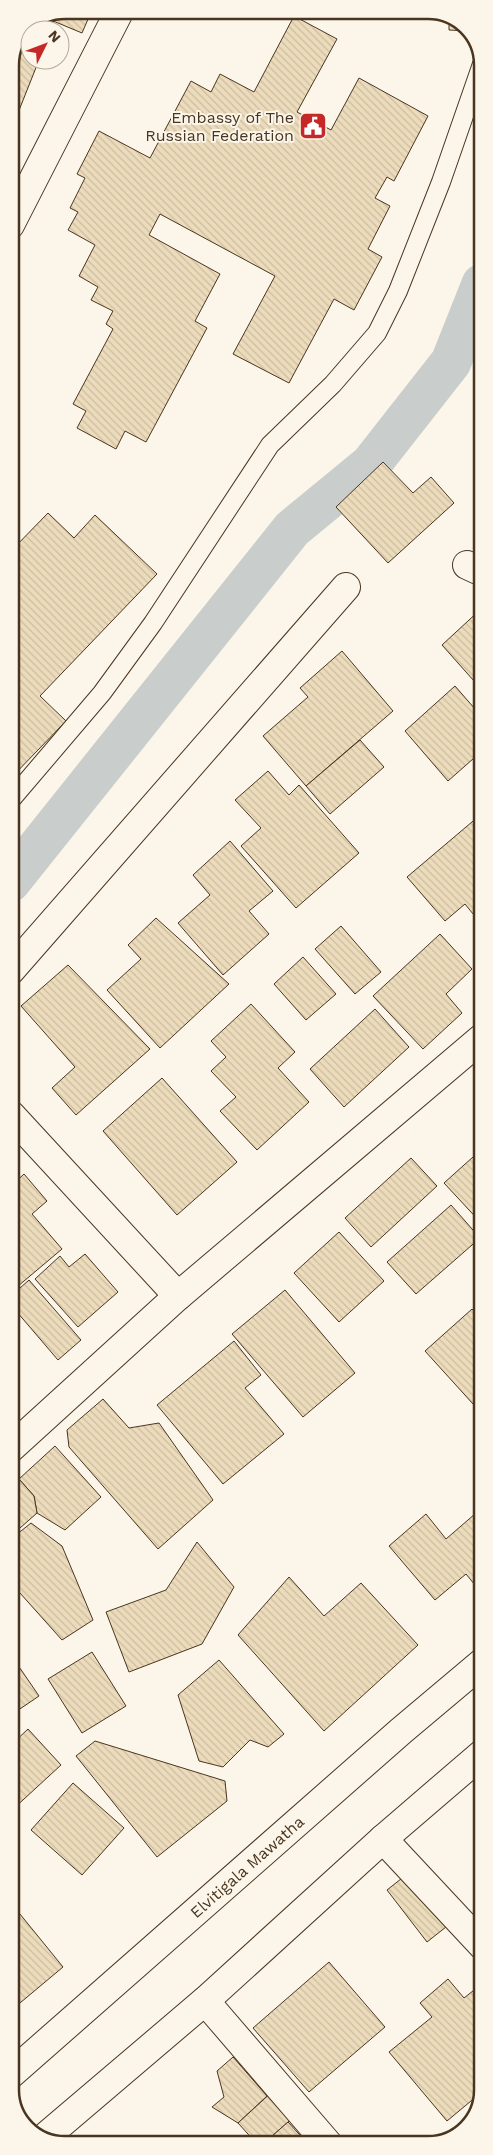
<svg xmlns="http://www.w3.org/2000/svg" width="493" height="2155" font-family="'Work Sans',sans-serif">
<defs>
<pattern id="building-back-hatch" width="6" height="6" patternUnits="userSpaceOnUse" patternTransform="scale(1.25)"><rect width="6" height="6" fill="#ecdcbc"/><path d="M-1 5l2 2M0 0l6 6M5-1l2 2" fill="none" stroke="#ccbda1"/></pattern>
</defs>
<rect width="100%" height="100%" fill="#fbf6e9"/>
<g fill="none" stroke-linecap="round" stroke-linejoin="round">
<path stroke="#c9cecd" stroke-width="41" d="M 10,882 L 292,529 L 371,464 L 451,362 L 482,284"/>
</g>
<g fill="url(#building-back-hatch)" stroke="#4a3520">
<path d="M 64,10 L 92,10 L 82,33 L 46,18 Z"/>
<path d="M 294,16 L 337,39 L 297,112 L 331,130 L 359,78 L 428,116 L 394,181 L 387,177 L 375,198 L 390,206 L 368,249 L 382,257 L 354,310 L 334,299 L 289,383 L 233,354 L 275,276 L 160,214 L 149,235 L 220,274 L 195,321 L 207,328 L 146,442 L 125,431 L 116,449 L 77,428 L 86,411 L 73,404 L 113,329 L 106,324 L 113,311 L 91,300 L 98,287 L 79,276 L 95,245 L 68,230 L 78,212 L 70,208 L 85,178 L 77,174 L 99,131 L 150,158 L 191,81 L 211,92 L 220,74 L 254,92 Z"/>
<path d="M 449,17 L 465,24 L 469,31 L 449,30 Z"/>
<path d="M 46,18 L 54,21 L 51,30 L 30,30 L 30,60 L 39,60 L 10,133 L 10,64 L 26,26 Z"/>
<path d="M 383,462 L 413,493 L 431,477 L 454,503 L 388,563 L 336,507 Z"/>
<path d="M 48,513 L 74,538 L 95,515 L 157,574 L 40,696 L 66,721 L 10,779 L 10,552 Z"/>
<path d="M 482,608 L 482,690 L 442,645 Z"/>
<path d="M 342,651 L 393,711 L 306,786 L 263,736 L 308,697 L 300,688 Z"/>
<path d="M 455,686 L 482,717 L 482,751 L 448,781 L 405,731 Z"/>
<path d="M 360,740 L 384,767 L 330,814 L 306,786 Z"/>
<path d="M 268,771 L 289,795 L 299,785 L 359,853 L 296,908 L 241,846 L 261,828 L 235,800 Z"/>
<path d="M 479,816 L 482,821 L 482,925 L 465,904 L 445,921 L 407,877 Z"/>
<path d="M 230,841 L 273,891 L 249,911 L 269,934 L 223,975 L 178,923 L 210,895 L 193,875 Z"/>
<path d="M 156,918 L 229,984 L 160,1048 L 107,990 L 141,959 L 128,945 Z"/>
<path d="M 341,926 L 381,972 L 355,994 L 315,949 Z"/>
<path d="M 440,934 L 472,969 L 446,994 L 462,1013 L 423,1049 L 373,996 Z"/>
<path d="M 303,957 L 336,994 L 306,1020 L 274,984 Z"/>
<path d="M 68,965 L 150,1049 L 76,1115 L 52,1088 L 75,1067 L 21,1006 Z"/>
<path d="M 251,1004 L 295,1052 L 278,1068 L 309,1102 L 257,1150 L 220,1111 L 236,1097 L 211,1071 L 226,1057 L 211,1041 Z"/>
<path d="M 375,1009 L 409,1047 L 344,1107 L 310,1069 Z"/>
<path d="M 162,1078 L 237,1162 L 177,1215 L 103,1131 Z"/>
<path d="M 483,1148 L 483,1225 L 444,1183 Z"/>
<path d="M 411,1158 L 437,1186 L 371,1247 L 345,1218 Z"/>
<path d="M 24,1174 L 47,1201 L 32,1214 L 62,1249 L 11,1292 L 11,1186 Z"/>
<path d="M 451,1205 L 480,1238 L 416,1294 L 387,1262 Z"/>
<path d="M 339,1232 L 384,1281 L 339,1322 L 294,1273 Z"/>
<path d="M 85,1254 L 118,1292 L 78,1327 L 35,1279 L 60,1256 L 69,1267 Z"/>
<path d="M 29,1280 L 81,1340 L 58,1360 L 11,1305 L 11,1296 Z"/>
<path d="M 285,1290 L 355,1373 L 303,1417 L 232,1334 Z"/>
<path d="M 472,1309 L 483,1320 L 483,1415 L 425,1351 Z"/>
<path d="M 234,1341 L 261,1375 L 245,1388 L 284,1434 L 223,1484 L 157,1405 Z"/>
<path d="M 103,1399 L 129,1428 L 159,1423 L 213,1500 L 158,1549 L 69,1447 L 67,1430 Z"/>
<path d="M 55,1446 L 101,1497 L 65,1530 L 37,1513 L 34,1496 L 19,1479 Z"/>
<path d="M 19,1479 L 34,1496 L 37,1513 L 11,1536 L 11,1485 Z"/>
<path d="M 483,1507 L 483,1586 L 479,1590 L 466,1574 L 435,1600 L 389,1546 L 426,1514 L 446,1539 Z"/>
<path d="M 31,1523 L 62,1546 L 93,1620 L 62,1640 L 11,1583 L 11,1539 Z"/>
<path d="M 197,1542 L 234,1587 L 202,1644 L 129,1672 L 106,1612 L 166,1590 Z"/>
<path d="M 289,1577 L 324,1616 L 361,1583 L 418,1645 L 324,1731 L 238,1635 Z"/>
<path d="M 92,1652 L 126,1706 L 82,1733 L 48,1679 Z"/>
<path d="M 11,1655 L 39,1696 L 11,1715 Z"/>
<path d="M 219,1660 L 284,1734 L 268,1747 L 250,1740 L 223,1767 L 199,1761 L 178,1695 Z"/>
<path d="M 28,1729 L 61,1765 L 11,1811 L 11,1745 Z"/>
<path d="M 95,1741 L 225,1781 L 227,1801 L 157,1857 L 76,1756 Z"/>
<path d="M 73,1783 L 124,1828 L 82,1875 L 31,1830 Z"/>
<path d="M 411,1871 L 451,1923 L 427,1942 L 387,1890 Z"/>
<path d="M 11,1903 L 63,1967 L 14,2008 L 11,2004 Z"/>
<path d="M 329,1962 L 385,2027 L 309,2092 L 253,2028 Z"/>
<path d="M 448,1979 L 464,1998 L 483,1983 L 483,2091 L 447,2121 L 389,2052 L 432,2017 L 420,2003 Z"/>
<path d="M 233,2057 L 267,2096 L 238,2123 L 212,2107 L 224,2097 L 217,2071 Z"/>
<path d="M 274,2090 L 296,2115 L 263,2144 L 257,2144 L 238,2123 Z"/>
<path d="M 288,2122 L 308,2144 L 263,2144 Z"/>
</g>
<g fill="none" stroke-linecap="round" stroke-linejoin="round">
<g stroke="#4a3520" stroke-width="20">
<path id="lane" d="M 10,801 L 102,693 L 153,623 L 270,445 L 333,384 L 377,333 L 398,291 L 441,182 L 482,64"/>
</g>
<g stroke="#4a3520" stroke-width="30">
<g id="street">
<path d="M 10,225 L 120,10"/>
<path d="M 467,565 L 482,572"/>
<path d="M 10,971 L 346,587"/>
<path d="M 11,1115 L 178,1296"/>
<path d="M 11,1448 L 178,1296 L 482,1038"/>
<path d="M 383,1839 L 483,1946"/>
<path d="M 205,2001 L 328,2144"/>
</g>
</g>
<g stroke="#4a3520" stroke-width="30">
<g id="highway">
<path id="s1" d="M 11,2074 L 401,1731 L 483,1662"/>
<path d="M 44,2138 L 205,2001 L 383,1839 L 483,1753"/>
</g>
</g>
<use href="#lane" stroke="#fbf6e9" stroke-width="18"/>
<use href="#street" stroke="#fbf6e9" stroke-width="28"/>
<use href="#highway" stroke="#fbf6e9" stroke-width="28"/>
</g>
<defs>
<g id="civic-square" transform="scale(1.4375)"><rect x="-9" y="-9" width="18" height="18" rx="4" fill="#c62828" stroke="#fbf6e9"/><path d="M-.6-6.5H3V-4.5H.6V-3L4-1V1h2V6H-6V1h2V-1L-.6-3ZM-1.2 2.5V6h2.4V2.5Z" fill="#fff"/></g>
</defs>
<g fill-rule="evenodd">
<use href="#civic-square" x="313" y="126"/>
</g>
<g text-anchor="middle" stroke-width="4" stroke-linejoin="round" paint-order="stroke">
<g font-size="16" fill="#4a3520" stroke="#fbf6e9" text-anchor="end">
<text x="294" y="123">Embassy of The<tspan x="294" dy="18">Russian Federation</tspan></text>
</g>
<g font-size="16" fill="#4a3520" stroke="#fbf6e9">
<text dy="6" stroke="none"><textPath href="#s1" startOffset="314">Elvitigala Mawatha</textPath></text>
</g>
</g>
<path d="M0 0H493V2155H0ZM65 19H428A46 46 0 0 1 474 65V2090A46 46 0 0 1 428 2136H65A46 46 0 0 1 19 2090V65A46 46 0 0 1 65 19Z" fill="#fbf6e9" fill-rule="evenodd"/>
<path fill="none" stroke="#4a3520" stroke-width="2.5" d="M65 19H428A46 46 0 0 1 474 65V2090A46 46 0 0 1 428 2136H65A46 46 0 0 1 19 2090V65A46 46 0 0 1 65 19Z"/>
<g transform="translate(45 45) rotate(48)"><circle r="24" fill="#fbf6e9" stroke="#b4a999"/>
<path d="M0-4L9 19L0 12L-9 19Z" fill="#c62828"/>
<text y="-8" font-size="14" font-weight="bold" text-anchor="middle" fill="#4a3520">N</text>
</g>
</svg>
